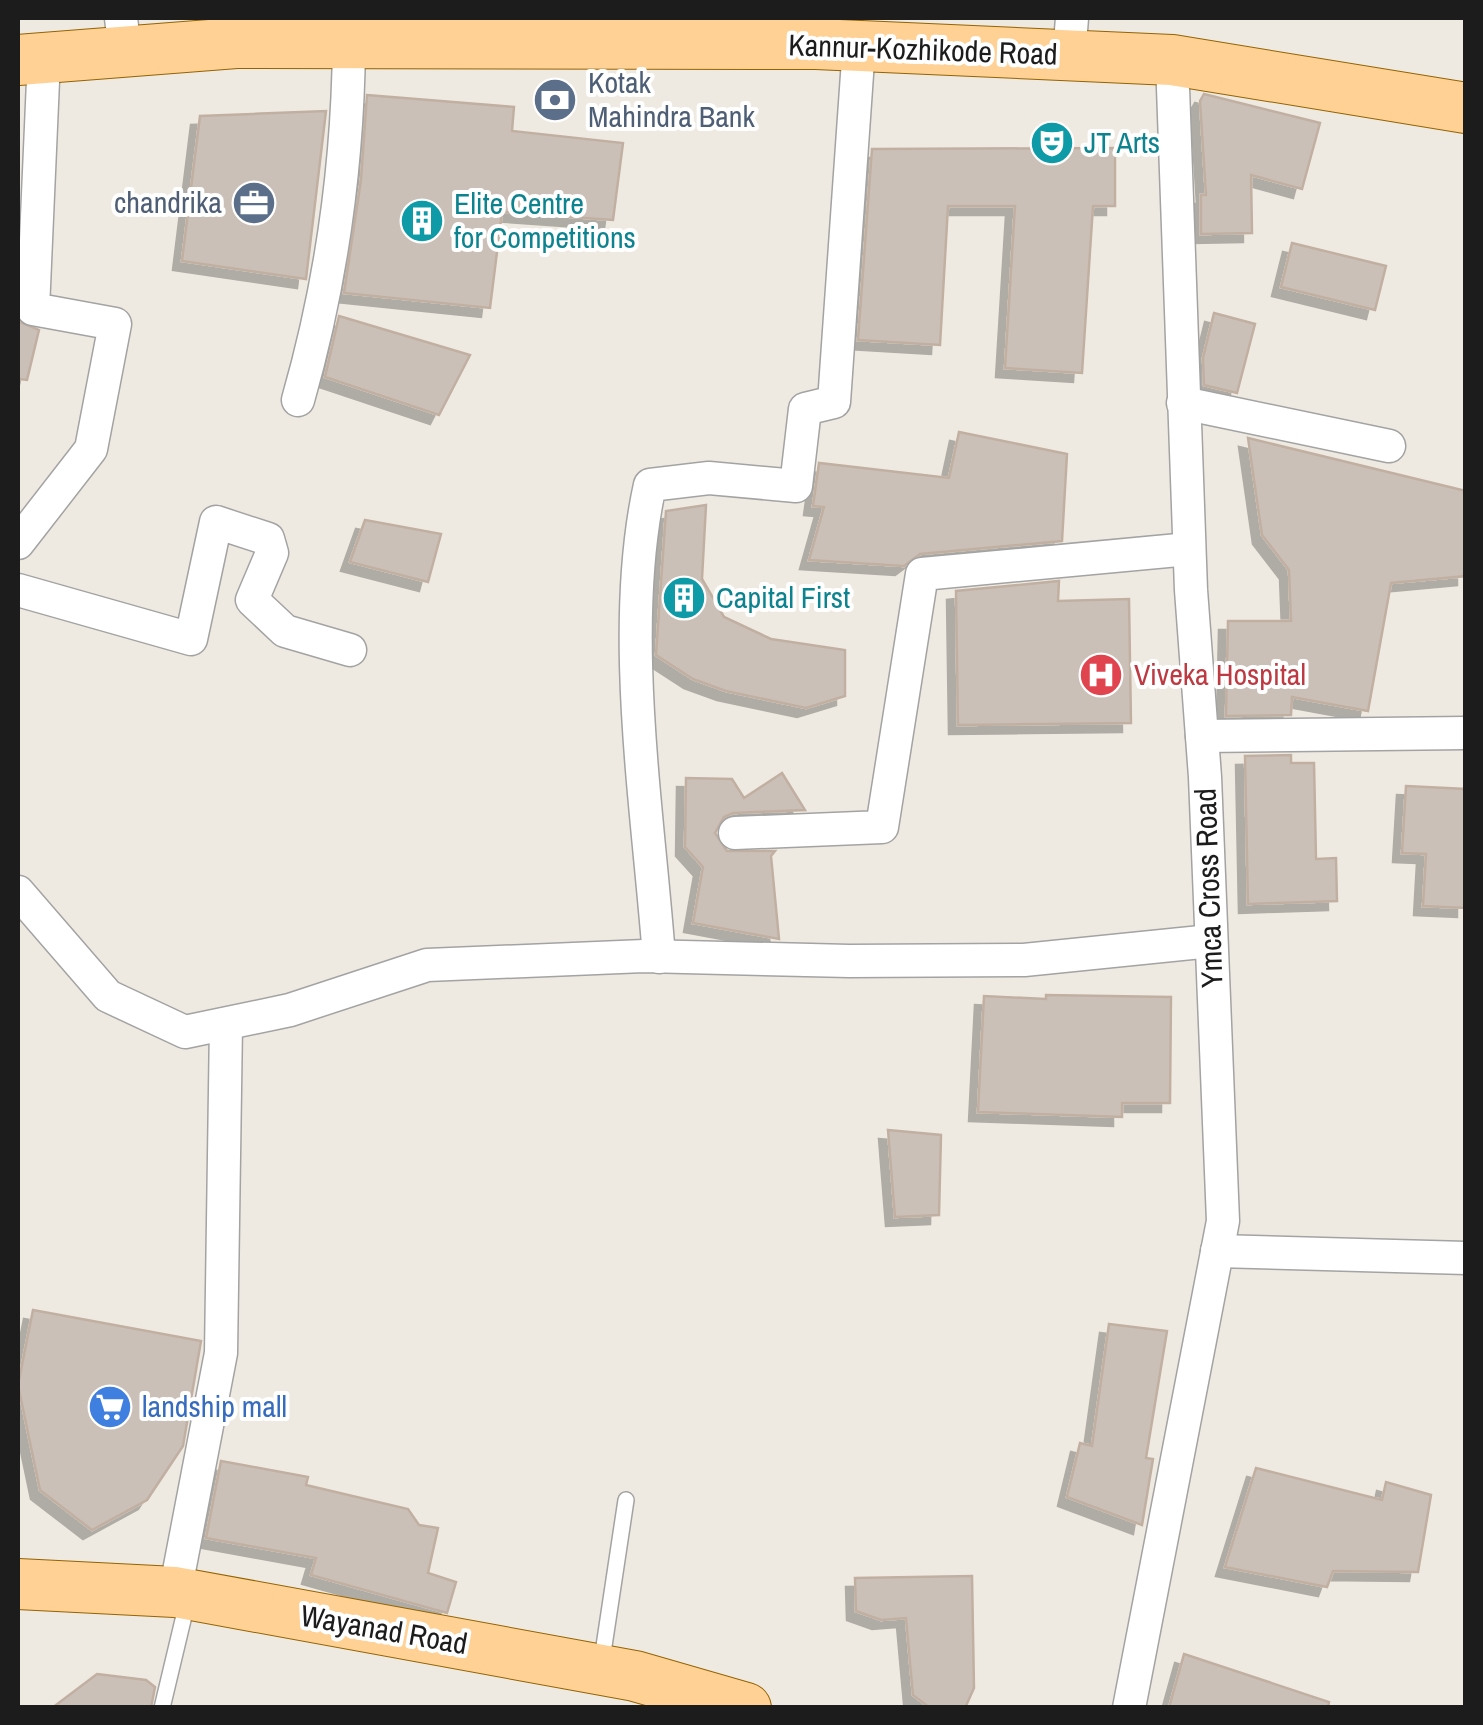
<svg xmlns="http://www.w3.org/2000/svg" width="1483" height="1725" font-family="'Archivo Narrow',sans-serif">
<defs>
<filter id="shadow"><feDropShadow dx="-9" dy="9" stdDeviation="0" flood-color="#0004"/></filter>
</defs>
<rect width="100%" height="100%" fill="#efeae1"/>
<g fill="#cbc0b7" stroke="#c1b0a2" stroke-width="2.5" filter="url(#shadow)">
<path d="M 1204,94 L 1320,123 L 1302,189 L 1251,175 L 1252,233 L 1201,234 L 1201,195 L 1206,195 L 1200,101 Z"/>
<path d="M 367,95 L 514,107 L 512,131 L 623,143 L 613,220 L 502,212 L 490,308 L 344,293 L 361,180 Z"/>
<path d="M 326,111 L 306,279 L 182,261 L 200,116 Z"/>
<path d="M 1115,148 L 1115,206 L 1093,206 L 1082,373 L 1005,368 L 1015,206 L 948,206 L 940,345 L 858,340 L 872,149 Z"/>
<path d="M 1292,243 L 1386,266 L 1375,310 L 1281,287 Z"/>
<path d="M 1214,313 L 1255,324 L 1237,393 L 1204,385 L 1203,358 Z"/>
<path d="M 339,316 L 470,355 L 439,415 L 325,377 Z"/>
<path d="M 18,321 L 39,330 L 27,380 L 18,379 Z"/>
<path d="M 959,432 L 1067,454 L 1062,541 L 920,554 L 904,566 L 809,560 L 824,507 L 813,506 L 819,463 L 949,478 Z"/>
<path d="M 1248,438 L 1466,491 L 1466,576 L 1391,583 L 1368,711 L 1292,697 L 1291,715 L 1226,716 L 1228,621 L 1291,621 L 1289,570 L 1262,535 Z"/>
<path d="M 706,505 L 702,579 L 724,617 L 771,639 L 845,650 L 845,696 L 806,708 L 726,691 L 693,679 L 656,655 L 666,511 Z"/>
<path d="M 365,520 L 441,534 L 428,582 L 350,562 Z"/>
<path d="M 1059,581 L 1058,601 L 1129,599 L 1131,723 L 958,725 L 956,591 Z"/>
<path d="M 1291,755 L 1291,763 L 1314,763 L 1316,859 L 1336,858 L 1337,901 L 1248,904 L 1245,756 Z"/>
<path d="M 782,773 L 805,810 L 733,813 L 724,817 L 715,833 L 727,851 L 775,851 L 771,856 L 779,939 L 693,923 L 703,867 L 685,847 L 686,778 L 732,779 L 744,798 Z"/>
<path d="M 1406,786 L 1466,789 L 1466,908 L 1423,906 L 1426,854 L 1402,853 Z"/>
<path d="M 1046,995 L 1171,997 L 1170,1103 L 1122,1103 L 1122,1117 L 978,1112 L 984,996 L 1046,999 Z"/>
<path d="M 888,1130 L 941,1135 L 939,1215 L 895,1217 Z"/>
<path d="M 33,1310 L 201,1341 L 183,1446 L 147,1500 L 92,1530 L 40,1490 L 18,1385 Z"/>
<path d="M 1109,1324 L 1167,1331 L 1146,1458 L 1153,1459 L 1142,1525 L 1067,1497 L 1080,1443 L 1092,1446 Z"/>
<path d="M 221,1461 L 308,1477 L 306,1485 L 408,1509 L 419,1525 L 438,1528 L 428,1573 L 456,1582 L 447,1613 L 311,1575 L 316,1558 L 206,1538 Z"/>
<path d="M 1256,1468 L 1382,1500 L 1386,1482 L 1431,1495 L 1418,1572 L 1333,1571 L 1327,1587 L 1225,1567 Z"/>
<path d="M 972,1576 L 974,1688 L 965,1708 L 930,1708 L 913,1695 L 906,1618 L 881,1620 L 856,1611 L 855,1578 Z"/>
<path d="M 1184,1654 L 1329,1702 L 1328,1708 L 1169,1708 Z"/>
<path d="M 97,1674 L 146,1680 L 155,1687 L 151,1708 L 52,1708 Z"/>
</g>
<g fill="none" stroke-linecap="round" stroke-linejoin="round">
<g stroke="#a3a3a3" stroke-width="18">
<g id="service">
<path d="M 601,1666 L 626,1500"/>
<path d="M 162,1708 L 188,1599"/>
</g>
</g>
<g stroke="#a3a3a3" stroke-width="35">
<g id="minor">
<path d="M 121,18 L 125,51"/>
<path d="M 1069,55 L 1072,18"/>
<path d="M 298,400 C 331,285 348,162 349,43"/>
<path d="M 1183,403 L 1389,446"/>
<path d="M 18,543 L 91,449 L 115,324 L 33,309 L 44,58"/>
<path d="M 18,590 L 191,639 L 216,522 L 268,539 L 272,553 L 252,600 L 285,631 L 350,650"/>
<path d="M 1202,736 L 1466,733"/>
<path d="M 735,833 L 882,827 L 922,574 L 1189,549"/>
<path d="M 18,892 L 108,996 L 185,1032 L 290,1010 L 427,965 L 644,956 L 849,961 L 1024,960 L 1211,941"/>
<path d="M 659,957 C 648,809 618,629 650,485 L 709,478 L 796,486 L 805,409 L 834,402 L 859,46"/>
<path d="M 1217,1251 L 1466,1258"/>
<path d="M 175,1592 L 221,1353 L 226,1024"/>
<path d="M 1129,1708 L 1223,1221 L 1205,777 L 1191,590 L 1172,60"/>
</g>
</g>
<g stroke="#946300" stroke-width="52">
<g id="primary">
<path d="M 18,60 L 236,43 L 816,44 L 1172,60 L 1466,108"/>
<path d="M 18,1584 L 175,1592 L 635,1676 L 746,1708"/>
</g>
</g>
<use href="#service" stroke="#fff" stroke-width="15"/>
<use href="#minor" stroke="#fff" stroke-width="32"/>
<use href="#primary" stroke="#ffd195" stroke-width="50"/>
</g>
<defs>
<g id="bank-disc" transform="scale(2.25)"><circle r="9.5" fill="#5c6f8a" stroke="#fff"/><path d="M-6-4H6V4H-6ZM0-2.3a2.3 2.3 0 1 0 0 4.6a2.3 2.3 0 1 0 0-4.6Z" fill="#fff"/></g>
<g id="theatre-disc" transform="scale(2.25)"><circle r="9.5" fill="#0f9aa8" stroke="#fff"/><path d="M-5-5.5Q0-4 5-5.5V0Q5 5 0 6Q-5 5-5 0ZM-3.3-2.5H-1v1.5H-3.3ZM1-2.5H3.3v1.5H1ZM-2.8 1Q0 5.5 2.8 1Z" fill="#fff"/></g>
<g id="office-disc" transform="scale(2.25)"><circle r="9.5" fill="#5c6f8a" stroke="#fff"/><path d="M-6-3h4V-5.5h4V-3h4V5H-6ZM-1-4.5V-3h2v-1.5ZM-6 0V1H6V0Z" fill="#fff"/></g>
<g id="building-disc" transform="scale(2.25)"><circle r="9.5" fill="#0f9aa8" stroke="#fff"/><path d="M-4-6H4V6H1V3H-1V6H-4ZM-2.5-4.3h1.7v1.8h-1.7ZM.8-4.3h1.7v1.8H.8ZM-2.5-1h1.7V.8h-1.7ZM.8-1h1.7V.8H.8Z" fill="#fff"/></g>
<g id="hospital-disc" transform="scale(2.25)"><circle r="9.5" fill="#e0444e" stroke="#fff"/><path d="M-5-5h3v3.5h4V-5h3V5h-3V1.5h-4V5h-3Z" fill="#fff"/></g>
<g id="supermarket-disc" transform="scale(2.25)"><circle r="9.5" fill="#3f7fe0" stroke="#fff"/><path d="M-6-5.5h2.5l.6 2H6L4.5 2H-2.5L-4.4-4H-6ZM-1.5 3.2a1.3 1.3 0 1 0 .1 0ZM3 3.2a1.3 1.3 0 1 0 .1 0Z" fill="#fff"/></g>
</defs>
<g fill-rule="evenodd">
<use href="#bank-disc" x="555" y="100"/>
<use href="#theatre-disc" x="1052" y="143"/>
<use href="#office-disc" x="254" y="203"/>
<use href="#building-disc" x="422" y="221"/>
<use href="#building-disc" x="684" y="598"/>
<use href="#hospital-disc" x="1101" y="675"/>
<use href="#supermarket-disc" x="110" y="1407"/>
</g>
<g text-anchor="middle" stroke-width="8" stroke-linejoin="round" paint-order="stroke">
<g font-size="30" fill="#1c1c1c" stroke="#fff">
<text transform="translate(923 50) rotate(2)" y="10">Kannur-Kozhikode Road</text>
<text transform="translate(1209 888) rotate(-92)" y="10">Ymca Cross Road</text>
<text transform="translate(384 1630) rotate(10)" y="10">Wayanad Road</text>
</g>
<g font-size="30" fill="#4e5e75" stroke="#fff" text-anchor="start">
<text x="588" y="93">Kotak<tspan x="588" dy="34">Mahindra Bank</tspan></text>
<text x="222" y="213" text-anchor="end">chandrika</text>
</g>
<g font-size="30" fill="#0d838f" stroke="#fff" text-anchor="start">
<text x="1084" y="153">JT Arts</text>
<text x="454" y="214">Elite Centre<tspan x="454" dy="34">for Competitions</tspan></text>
<text x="716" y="608">Capital First</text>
</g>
<g font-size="30" fill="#be3a42" stroke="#fff" text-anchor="start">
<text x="1134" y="685">Viveka Hospital</text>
</g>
<g font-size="30" fill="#366cbe" stroke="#fff" text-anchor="start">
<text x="142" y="1417">landship mall</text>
</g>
</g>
<rect width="1483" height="1725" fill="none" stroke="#1c1c1c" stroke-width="40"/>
</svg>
